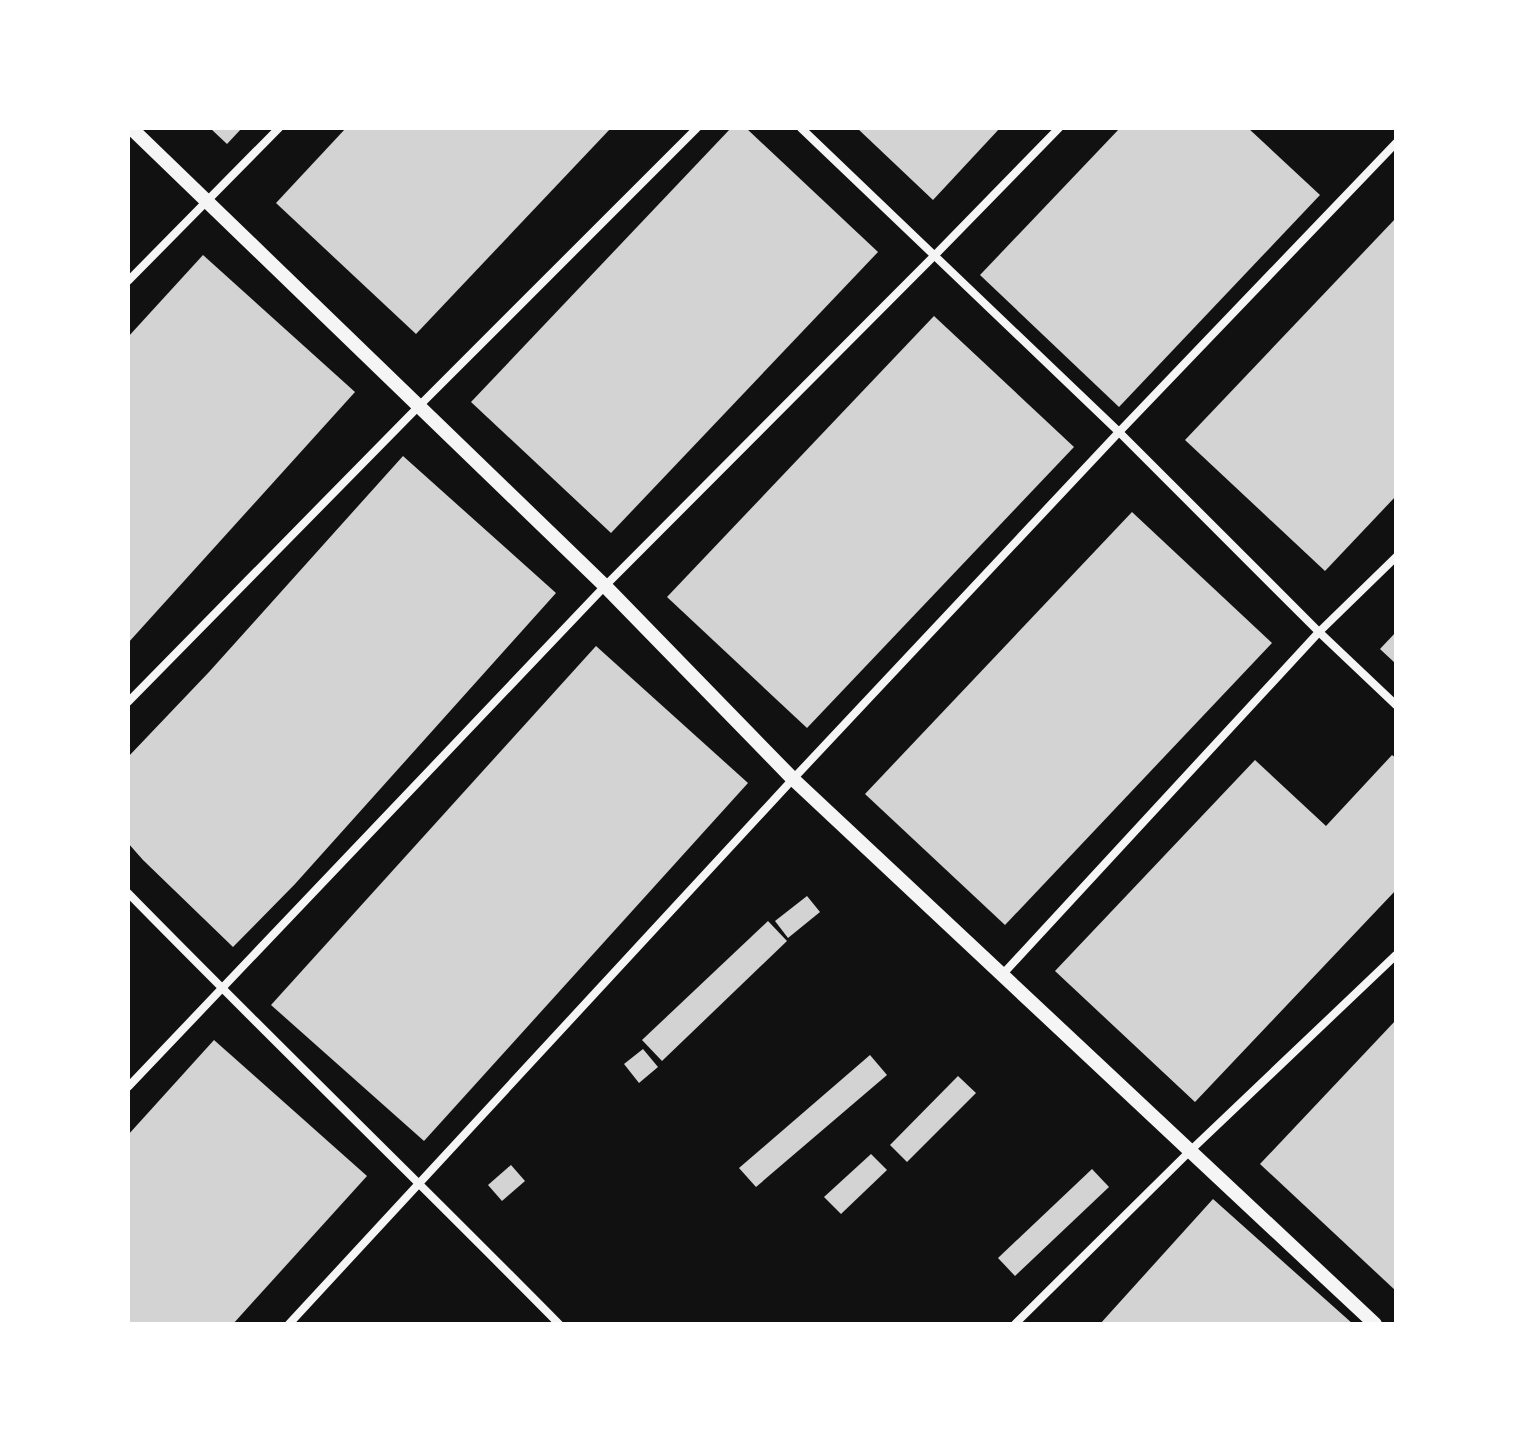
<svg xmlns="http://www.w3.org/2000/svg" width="1524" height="1452" font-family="'Asap Condensed',sans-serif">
<rect width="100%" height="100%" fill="#111"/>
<g fill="#d3d3d3">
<path d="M 210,128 L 242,128 L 227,144 Z"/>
<path d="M 346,128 L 611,128 L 416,334 L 276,203 Z"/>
<path d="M 731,128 L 746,128 L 878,252 L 611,533 L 471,402 Z"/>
<path d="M 857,128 L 1000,128 L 933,200 Z"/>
<path d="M 1120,128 L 1248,128 L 1320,195 L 1119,407 L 980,275 Z"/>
<path d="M 1396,218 L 1396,496 L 1325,571 L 1185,440 Z"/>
<path d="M 203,255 L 355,392 L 128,643 L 128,337 Z"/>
<path d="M 934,316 L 1074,447 L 807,728 L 667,597 Z"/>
<path d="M 403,456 L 556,593 L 295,884 L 233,947 L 143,860 L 128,843 L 128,757 L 209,672 Z"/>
<path d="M 1132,512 L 1272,643 L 1005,925 L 865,794 Z"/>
<path d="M 1396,632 L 1396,664 L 1380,649 Z"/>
<path d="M 596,646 L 748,783 L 424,1141 L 271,1005 Z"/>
<path d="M 1392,755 L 1396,758 L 1396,890 L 1195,1102 L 1055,971 L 1255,760 L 1326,826 Z"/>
<path d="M 807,896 L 820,912 L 788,938 L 775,921 Z"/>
<path d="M 768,921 L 787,941 L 662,1061 L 642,1040 Z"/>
<path d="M 1396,1020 L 1396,1291 L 1260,1164 Z"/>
<path d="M 214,1040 L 367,1176 L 233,1324 L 128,1324 L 128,1135 Z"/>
<path d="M 643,1049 L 658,1067 L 639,1083 L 624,1064 Z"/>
<path d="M 870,1055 L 887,1075 L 756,1187 L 739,1168 Z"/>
<path d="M 958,1076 L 976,1093 L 907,1162 L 890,1145 Z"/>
<path d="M 871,1154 L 887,1170 L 841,1214 L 824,1197 Z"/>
<path d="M 511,1165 L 525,1181 L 502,1201 L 488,1185 Z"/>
<path d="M 1092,1169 L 1109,1187 L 1015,1276 L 998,1258 Z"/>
<path d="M 1213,1199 L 1289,1267 L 1353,1324 L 1100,1324 Z"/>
</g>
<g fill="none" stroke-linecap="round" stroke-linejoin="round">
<g stroke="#f5f5f5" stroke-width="8">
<path d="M 801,128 L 1119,432 L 1319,632 L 1396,705"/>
<path d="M 128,281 L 279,128"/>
<path d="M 128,702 L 420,405 L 697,128"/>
<path d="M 128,893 C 270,1038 416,1179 559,1324"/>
<path d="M 1002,975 L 1319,632 L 1396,557"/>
<path d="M 128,1087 L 605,586 L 934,256 L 1059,128"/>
<path d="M 289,1324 L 793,779 L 1119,432 L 1396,143"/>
<path d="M 1015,1324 L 1190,1151 L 1396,955"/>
</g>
<path stroke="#f5f5f5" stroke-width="14" d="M 131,128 L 605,586 L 793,779 L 1375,1324"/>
</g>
<rect width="1524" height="1452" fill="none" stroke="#ffffff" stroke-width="260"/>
</svg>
